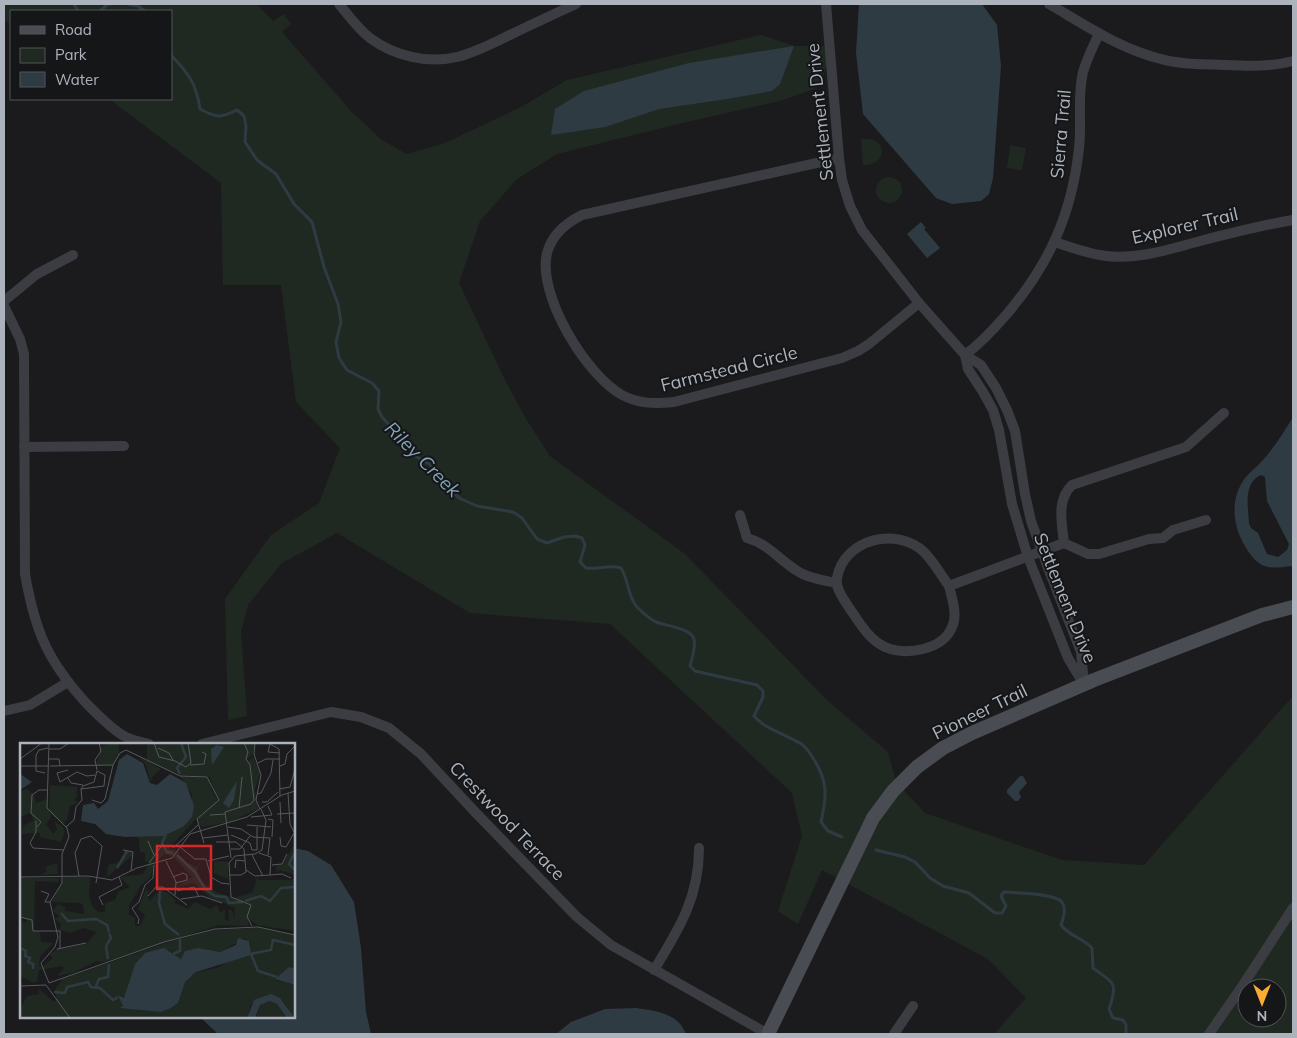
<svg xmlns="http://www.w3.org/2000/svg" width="1297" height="1038" font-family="Mulish,sans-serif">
<rect width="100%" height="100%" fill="#1b1b1d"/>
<g fill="#202921" fill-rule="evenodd">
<path d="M 4,4 L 257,4 L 273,21 L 284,14 L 291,24 L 282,32 L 351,111 L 382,140 L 407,154 L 445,143 L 519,108 L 567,80 L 761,35 L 794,46 L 824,46 L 828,61 L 822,80 L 814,89 L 780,101 L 678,124 L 557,154 L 517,179 L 480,221 L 459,283 L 505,380 L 526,419 L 550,456 L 685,554 L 829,702 L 888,752 L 896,782 L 925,813 L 1062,860 L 1144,865 L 1293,696 L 1293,1034 L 994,1034 L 1026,998 L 988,959 L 822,870 L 798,924 L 778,911 L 802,836 L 792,793 L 610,624 L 470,613 L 337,533 L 282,563 L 248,605 L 241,632 L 247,716 L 228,720 L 225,599 L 271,535 L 319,503 L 340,448 L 296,402 L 281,285 L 223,285 L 221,183 L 109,99 L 171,99 L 171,11 L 11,11 L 11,25 L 4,19 ZM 1247,988 L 1277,988 L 1277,1018 L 1247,1018 Z"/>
<path d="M 870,139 C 890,144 883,166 863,165 L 861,139 Z"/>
<path d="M 1010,145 L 1026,148 L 1022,170 L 1007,168 Z"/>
<circle cx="889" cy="190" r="13"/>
</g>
<g fill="#2f3b43" fill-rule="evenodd">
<path d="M 859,4 L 982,4 L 997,25 L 1001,66 L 993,178 L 989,194 L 981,201 L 952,204 L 936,198 L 863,114 L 856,53 Z"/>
<path d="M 794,46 L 780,84 L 772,91 L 727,99 L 659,109 L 605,127 L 551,135 L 555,109 L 584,91 L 689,63 Z"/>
<path d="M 921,222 L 926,228 L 924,229 L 940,248 L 927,258 L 907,234 Z"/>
<path d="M 1293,417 L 1293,566 C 1268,569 1259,570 1245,546 C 1233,526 1230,501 1243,481 C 1248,473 1256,468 1262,461 C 1274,448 1284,432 1293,417 ZM 1261,475 L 1265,477 L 1267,501 L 1289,544 L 1287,550 L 1278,557 L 1267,554 L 1258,533 L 1251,528 L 1249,523 C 1248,506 1243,483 1261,475 Z"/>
<path d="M 1020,776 L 1023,776 L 1027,783 L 1019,792 L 1021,797 L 1018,801 L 1015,801 L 1007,793 L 1007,790 Z"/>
<path d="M 294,848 L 308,851 L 331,865 L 354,902 L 361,948 L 366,1012 L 371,1034 L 218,1034 L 200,1017 L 294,1017 Z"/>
<path d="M 636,1008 C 656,1011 678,1013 686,1034 L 556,1034 L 571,1022 L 605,1009 Z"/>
</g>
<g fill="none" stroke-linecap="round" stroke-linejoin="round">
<g stroke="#2f3b43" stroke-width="3">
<path d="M 74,4 L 78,11"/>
<path d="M 128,4 L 138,6 L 145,11"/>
<path d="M 100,11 L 108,4 L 112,4"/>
<path d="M 171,55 C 189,74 196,83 200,109 C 216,118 221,118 237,110 L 244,116 L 246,126 L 245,142 L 257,160 L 276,174 L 294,204 L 312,222 L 324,267 L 338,304 L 341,322 L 336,342 L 339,358 L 347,370 L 372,383 L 379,391 L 378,409 L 382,417 L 417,457 L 431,465 L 450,491 L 461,499 L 477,506 L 513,512 L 522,518 L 537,539 L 547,543 L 564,537 L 575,536 L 582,538 L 585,545 L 580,562 L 586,568 C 599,570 608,564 621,568 C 629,580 627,596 637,607 C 642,612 650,619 656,622 C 666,626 691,628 694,639 C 696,647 692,658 690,666 L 695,671 L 757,685 L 763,691 L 763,697 L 754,716 C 764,728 780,732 794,740 C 804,744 808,750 813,758 C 828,781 827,796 821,822 L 828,831 L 842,837"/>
<path d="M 876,850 L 905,857 L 915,862 L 930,878 L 943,886 L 969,893 L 995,913 L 1002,913 L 1006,906 L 1001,896 L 1004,892 C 1016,893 1054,893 1062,902 C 1067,909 1063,918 1061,925 C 1069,936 1083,938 1092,948 L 1093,968 C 1115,984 1118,983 1109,1009 L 1113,1018 L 1123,1020 L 1126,1025 L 1126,1034"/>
</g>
<g stroke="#3b3d42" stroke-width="10">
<path d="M 339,4 C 349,16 358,29 370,38 C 394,56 428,64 457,57 C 477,52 495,42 514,33 C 535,23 556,13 576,4"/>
<path d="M 826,4 L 839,158 L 842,180 L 850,206 L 862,230 L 919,303 L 965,355 L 981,365 L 996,388 L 1007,410 L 1015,431 L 1025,494 L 1031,521 L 1048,568 L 1081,652 L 1084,684"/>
<path d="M 1049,4 C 1085,25 1120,49 1161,59 C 1181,65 1204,64 1225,65 C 1248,66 1271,67 1293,61"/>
<path d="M 839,158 L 582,215 C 566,223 552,234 547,253 C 537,295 586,375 622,395 C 639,404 656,404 674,402 L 842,358 L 858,351 L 869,344 L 919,303"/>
<path d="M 1055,242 C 1072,248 1089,254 1106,256 C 1138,260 1170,249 1200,241 C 1231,233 1262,225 1293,220"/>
<path d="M 4,301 L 37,274 L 73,255"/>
<path d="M 4,306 L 20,339 L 24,354 L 25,574 C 35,631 47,660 86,703 C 96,713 111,729 124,736 C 131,740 141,742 149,744"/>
<path d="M 965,355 C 981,343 993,330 1006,315 C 1049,265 1072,214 1079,148 C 1082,123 1077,97 1083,72 C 1087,59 1093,46 1099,34"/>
<path d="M 965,355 L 968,369 L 983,392 L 993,410 L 999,430 L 1012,504 L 1028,557 L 1068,658 L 1083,683"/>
<path d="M 24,447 L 124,446"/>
<path d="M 740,515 L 747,538 C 769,544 780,561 799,572 C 810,579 824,580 836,583"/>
<path d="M 1206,520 L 1173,530 L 1163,538 L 1149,539 L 1099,554 L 1088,554 L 1064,543 C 1062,522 1056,501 1072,485 L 1186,447 L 1224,413"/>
<path d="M 949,586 C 941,575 934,562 924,552 C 896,526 844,539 837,578 C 835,588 844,600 850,609 C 859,622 869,640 885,647 C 906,656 943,650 952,627 C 958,615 952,599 949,586 L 1064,543"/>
<path d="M 4,711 L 30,705 L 68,682"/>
<path d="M 202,744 L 331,712 L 361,717 L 389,728 L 421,754 L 476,813 L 577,917 L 611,945 L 768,1034"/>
<path d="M 654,970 C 679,929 699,898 699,848"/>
<path d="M 894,1034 L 913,1006"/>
<path d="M 1209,1034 L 1245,982 L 1293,908"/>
</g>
<path stroke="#494c53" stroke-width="14" d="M 768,1034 L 873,818 L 893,791 L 917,767 L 943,748 L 972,733 L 1094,680 L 1262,615 L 1293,607"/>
</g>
<g text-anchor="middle" stroke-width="4" stroke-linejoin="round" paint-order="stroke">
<g font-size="18" fill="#adb3bd" stroke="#151618">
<text transform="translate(820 112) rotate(-96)" y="6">Settlement Drive</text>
<text transform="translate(1061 134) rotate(-85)" y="6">Sierra Trail</text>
<text transform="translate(1185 226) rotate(-13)" y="6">Explorer Trail</text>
<text transform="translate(729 369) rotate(-14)" y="6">Farmstead Circle</text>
<text transform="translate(1065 598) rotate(68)" y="6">Settlement Drive</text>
<text transform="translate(980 712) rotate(-26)" y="6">Pioneer Trail</text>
<text transform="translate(507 821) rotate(46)" y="6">Crestwood Terrace</text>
</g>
<g font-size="19" font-style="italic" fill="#82a3b9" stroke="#151618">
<text transform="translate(423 459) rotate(45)" y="7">Riley Creek</text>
</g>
</g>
<g transform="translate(20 743)">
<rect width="275" height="275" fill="#1b1b1d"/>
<path d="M 92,0 L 99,0 L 99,11 L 93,21 L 76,23 L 81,4 ZM 127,0 L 235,0 L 232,12 L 227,16 L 229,18 L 233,13 L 240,30 L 235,46 L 238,66 L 209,79 L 182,84 L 176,76 L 149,105 L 159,109 L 158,114 L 166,120 L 177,124 L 181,117 L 177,128 L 182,139 L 196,149 L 214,155 L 233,149 L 237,134 L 239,137 L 272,137 L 275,134 L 275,188 L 237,182 L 227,175 L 229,183 L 199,182 L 84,219 L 77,218 L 53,230 L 37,233 L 44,225 L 42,223 L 19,227 L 17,239 L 11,239 L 0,233 L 0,175 L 5,180 L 8,176 L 0,174 L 0,138 L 3,138 L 0,135 L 40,135 L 38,139 L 12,138 L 15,138 L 14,188 L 20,189 L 21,199 L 33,200 L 20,214 L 19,224 L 24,223 L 33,215 L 29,212 L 37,206 L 66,201 L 76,189 L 63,185 L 50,190 L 39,187 L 41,181 L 35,176 L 39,173 L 33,168 L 38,161 L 45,164 L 45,168 L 64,171 L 63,162 L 59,160 L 32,159 L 44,134 L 70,134 L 69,153 L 73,164 L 78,169 L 85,169 L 85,160 L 95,157 L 99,148 L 110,144 L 100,134 L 123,131 L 130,120 L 125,118 L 125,110 L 120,109 L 118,92 L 144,93 L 162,85 L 172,74 L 172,51 L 160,33 L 189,35 L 192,48 L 199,60 L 190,34 L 161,32 L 127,18 ZM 144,111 L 153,113 L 172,134 L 157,144 L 174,140 L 189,154 L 215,165 L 214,175 L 212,167 L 208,167 L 209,178 L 205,177 L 205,167 L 200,169 L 197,162 L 190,166 L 175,159 L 168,166 L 154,160 L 156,158 L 148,150 L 140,147 L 129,158 L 127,144 L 118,166 L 125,172 L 120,183 L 115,183 L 115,175 L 109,172 L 109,163 L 121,142 L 130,135 L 135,121 ZM 118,13 L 141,26 L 132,34 L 131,39 L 125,20 ZM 30,42 L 57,44 L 57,54 L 54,56 L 58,60 L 50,63 L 47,77 L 43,81 L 29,70 ZM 7,46 L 13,51 L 16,60 L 26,56 L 31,74 L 25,83 L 26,81 L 33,91 L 37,86 L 34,78 L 42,83 L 45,88 L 41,99 L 20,94 L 20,90 L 2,91 L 3,83 L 14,77 L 10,70 L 0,74 L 0,48 ZM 275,100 L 275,132 L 260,127 L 257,129 L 256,123 L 263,121 ZM 105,108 L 113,110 L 112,113 L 87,134 L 88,122 L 101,119 ZM 194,118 L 208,119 L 208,136 L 194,130 ZM 37,120 L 38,131 L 20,132 L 27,129 L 25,124 ZM 237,185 L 275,192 L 275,226 L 268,225 L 255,237 L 275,242 L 275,275 L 263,258 L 251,255 L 231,261 L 227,275 L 0,275 L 0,266 L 7,253 L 19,251 L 19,246 L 34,259 L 37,257 L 35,247 L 42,236 L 146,200 L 193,187 ZM 225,195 L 230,201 L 229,213 L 211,216 L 198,225 L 176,229 L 165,239 L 157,261 L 151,265 L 141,269 L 100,265 L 103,264 L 100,252 L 104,255 L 115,221 L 122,213 L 149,207 L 161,216 L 165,208 L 178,205 L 200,209 ZM 250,258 L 257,261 L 267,275 L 236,275 L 240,262 Z" fill="#202921" fill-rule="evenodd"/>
<path d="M 197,2 L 204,4 L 192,22 L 191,6 ZM 107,11 L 123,20 L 130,40 L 137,42 L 150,31 L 166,40 L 174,63 L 172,74 L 163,84 L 144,93 L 105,94 L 86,91 L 75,81 L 61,78 L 63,62 L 74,60 L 78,66 L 88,58 L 99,17 ZM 0,31 L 12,39 L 0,47 ZM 217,38 L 214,57 L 209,65 L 203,60 ZM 218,195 L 229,198 L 231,212 L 176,229 L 165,239 L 158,260 L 151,265 L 141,269 L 100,265 L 103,263 L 98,252 L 104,255 L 115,221 L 125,210 L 144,205 L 161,216 L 165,208 L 178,205 L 200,209 L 216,202 ZM 269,224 L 275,226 L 275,242 L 255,236 ZM 251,251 L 260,255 L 275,275 L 267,275 L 257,261 L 250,258 L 240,262 L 235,275 L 227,275 L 234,257 Z" fill="#2f3b43"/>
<path fill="none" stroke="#2f3b43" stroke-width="2.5" d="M 160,31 L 157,25 L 166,14 L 161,0M 146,91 L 142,100 L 147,109 L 153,110M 275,109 L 269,121 L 275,127M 157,112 L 175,129 L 185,146 L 195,153 L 206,154 L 209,160 L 223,159M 97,125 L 107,108M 140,148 L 139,160 L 145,181 L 159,192M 225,158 L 241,153 L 250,158 L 261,145 L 275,144M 41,170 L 48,178 L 76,176 L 87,182 L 89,189M 0,205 L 6,208 L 5,213 L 10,215 L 8,219 L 13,221 L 13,226M 153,211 L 160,208 L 160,196M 230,211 L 251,207 L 253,197 L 275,202M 231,211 L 238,228 L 257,234M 88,216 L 86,203 L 91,195 L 89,190M 76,243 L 79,236 L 88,234 L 89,221M 34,249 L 45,250 L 47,244 L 68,239 L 71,244 L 80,245 L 93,257 L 98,254"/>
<path fill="none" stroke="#55585d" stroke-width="1" d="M 134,0 L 139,14 L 155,18 L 166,24 L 171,20 L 168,0M 235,0 L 234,11 L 241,32 L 236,57 L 240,66M 250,1 L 259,6 L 260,53M 250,1 L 248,9 L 260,10M 138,5 L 149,10 L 153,17M 29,6 L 40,6 L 49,0M 0,16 L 22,0M 29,16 L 39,16 L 40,23M 238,20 L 246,16 L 260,16M 170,22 L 184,21 L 186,11 L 182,9M 0,23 L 29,23M 30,23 L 93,22M 260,23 L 265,21 L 267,11 L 275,3M 48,27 L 37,30 L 40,39 L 57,29 L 67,33 L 75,32M 77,27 L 75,17 L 81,8 L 79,0M 25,30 L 16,28 L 16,12 L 19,7 L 28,5M 48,35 L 51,40 L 63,42M 259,46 L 270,44 L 275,26M 268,50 L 270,81 L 274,89M 237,51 L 241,50 L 251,30 L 253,17M 72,57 L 81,60 L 85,56 L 93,22 L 100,10 L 106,7 L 160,33 L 187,34 L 199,57 L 177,76 L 184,100M 242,59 L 247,59 L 258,49M 260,59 L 261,80M 219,65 L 222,34M 257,71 L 275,70M 190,72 L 205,71M 231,74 L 252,72 L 248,63M 248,76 L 253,77 L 252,94M 16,78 L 16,89 L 10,100 L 13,105 L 44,107M 227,82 L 251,84M 17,84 L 21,79 L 11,70 L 12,52 L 19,47 L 27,47M 46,84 L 54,77 L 56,64 L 62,57 L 61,46 L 63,43 L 74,39 L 77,28 L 85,32 L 84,43 L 61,46M 208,84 L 221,86 L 233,94 L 250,95 L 248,112M 211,92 L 230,100 L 232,107 L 237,107 L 237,84M 260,94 L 261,103 L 266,104 L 274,90M 183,95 L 208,92M 128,98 L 134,112M 196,99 L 216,99 L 224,106 L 226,129 L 221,132 L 209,132M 160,104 L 175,116 L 186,116 L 191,134 L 201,140 L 209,141M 153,105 L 178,82M 211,106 L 220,106 L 230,93M 103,107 L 113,109 L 111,128M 232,112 L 243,133M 211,115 L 205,69 L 231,61 L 234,57 L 230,22 L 226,16 L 228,9 L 224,0M 146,118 L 156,139 L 155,152M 188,118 L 209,113M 129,120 L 143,101M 252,122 L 262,121 L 267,111M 215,125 L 216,117 L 225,118M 226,127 L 235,133 L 250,132 L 251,114 L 239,110M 250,132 L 262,131 L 271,135M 59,133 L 55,110 L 61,96 L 71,93 L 82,103 L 76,140M 0,134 L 68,133 L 92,137 L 117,125 L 152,115 L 170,91 L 227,74 L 262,52 L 275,48M 153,134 L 163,130 L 167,132 L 167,137 L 156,140M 21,148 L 29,151 L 25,159 L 30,159M 157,148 L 174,144 L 179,154M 128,153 L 136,144 L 143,144 L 167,162M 161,156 L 182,153 L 202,160M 83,162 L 79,154 L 102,142 L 99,134M 0,174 L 12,177 L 13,188 L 40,188 L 40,206M 118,181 L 119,176 L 112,165 L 119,159 L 125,142 L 133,135 L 134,122M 232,183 L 227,174 L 231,162 L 211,154 L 209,120 L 215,113 L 235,111 L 242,107 L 246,77 L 241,66M 37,206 L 66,200M 29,240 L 21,220 L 35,204 L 38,194 L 30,159 L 42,140 L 42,111 L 49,94 L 47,85 L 27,65 L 29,0M 29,240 L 144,199 L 195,186 L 238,184 L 275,192M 0,243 L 26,242 L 50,275"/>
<path fill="#d62828" fill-opacity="0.15" stroke="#d62828" stroke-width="2.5" d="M 137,103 L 191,103 L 191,146 L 137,146 Z"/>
<rect width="275" height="275" fill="none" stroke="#adb3bd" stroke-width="2.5"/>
</g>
<rect width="1297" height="1038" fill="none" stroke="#adb3bd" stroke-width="10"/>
<rect x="10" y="10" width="162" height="90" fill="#151618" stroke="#52555a"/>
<rect x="20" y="26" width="25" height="8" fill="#494c53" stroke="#52555a"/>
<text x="55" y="35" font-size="15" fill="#adb3bd">Road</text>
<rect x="20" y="48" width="25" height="15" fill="#202921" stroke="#52555a"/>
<text x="55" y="60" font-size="15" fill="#adb3bd">Park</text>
<rect x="20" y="72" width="25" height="15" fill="#2f3b43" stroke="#52555a"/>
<text x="55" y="85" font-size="15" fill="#adb3bd">Water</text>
<g transform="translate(1262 1003) rotate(180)"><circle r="24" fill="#151618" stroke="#52555a"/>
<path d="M0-4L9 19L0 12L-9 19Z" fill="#fcac33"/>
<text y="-8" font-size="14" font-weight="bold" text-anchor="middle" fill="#adb3bd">N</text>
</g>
</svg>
